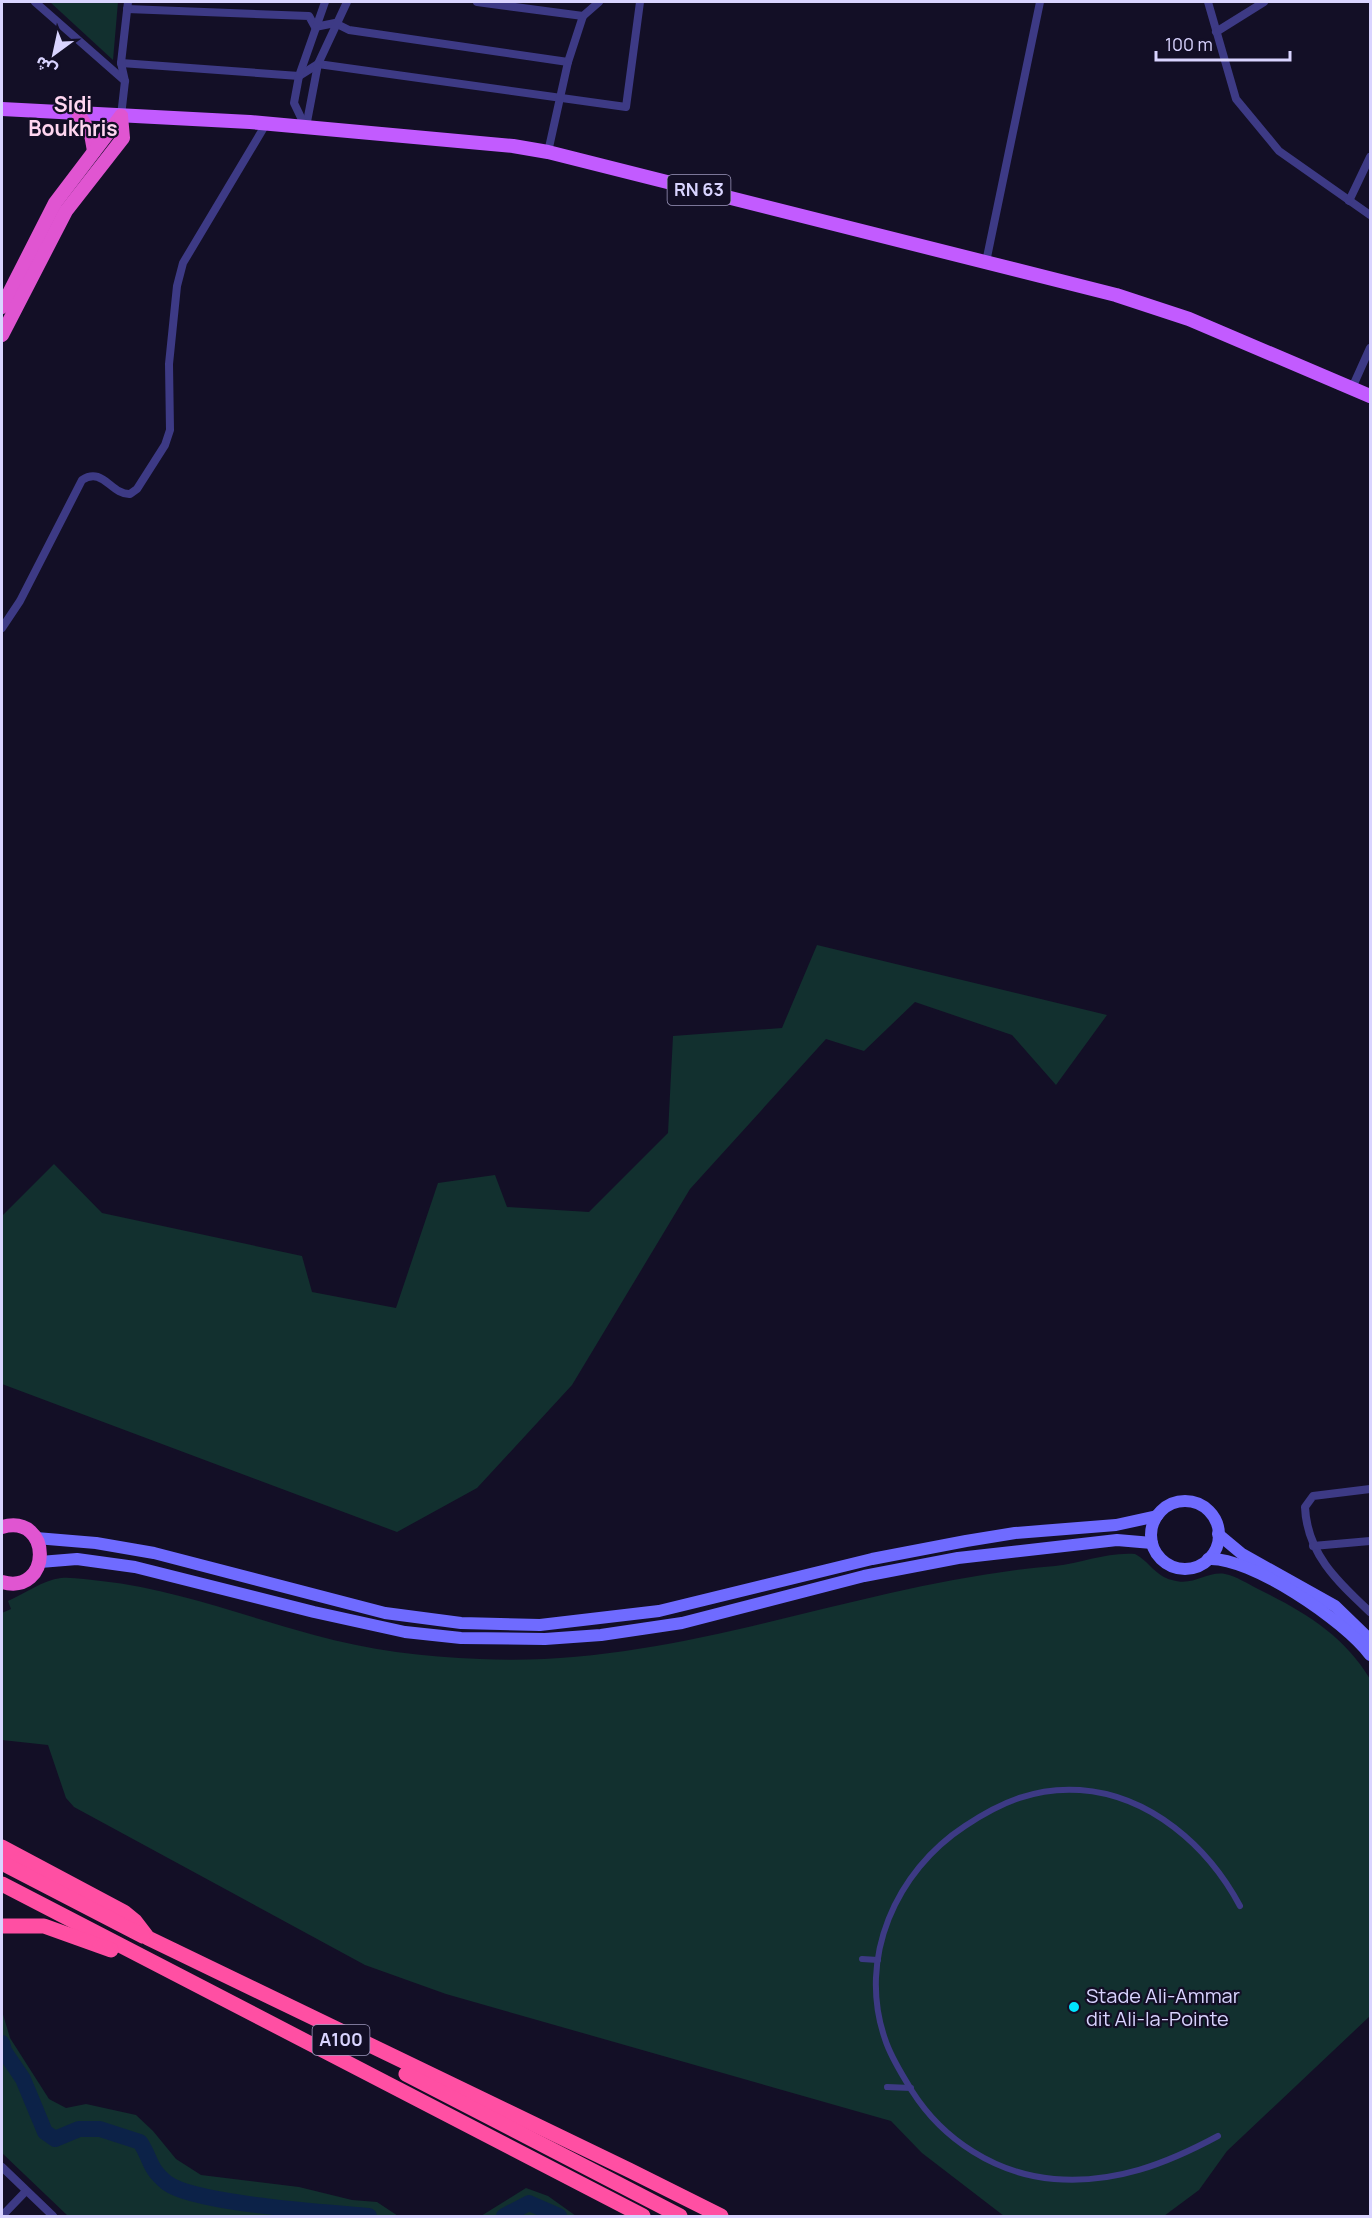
<svg xmlns="http://www.w3.org/2000/svg" width="1372" height="2218" font-family="Manrope,'Noto Sans Arabic',sans-serif">
<rect width="100%" height="100%" fill="#130f26"/>
<g fill="#12302f">
<path d="M 50,2 L 118,2 L 113,60 Z"/>
<path d="M 817,945 L 1107,1015 L 1056,1085 L 1012,1035 L 915,1002 L 864,1051 L 826,1039 L 690,1189 L 572,1385 L 477,1488 L 397,1532 L 2,1384 L 2,1216 L 54,1164 L 102,1213 L 302,1256 L 312,1292 L 396,1308 L 438,1183 L 495,1175 L 507,1207 L 589,1212 L 668,1133 L 673,1036 L 782,1028 Z"/>
<path d="M 1135,1554 C 1149,1561 1155,1576 1172,1580 C 1193,1587 1207,1571 1225,1574 C 1236,1576 1248,1584 1258,1589 C 1303,1611 1344,1635 1370,1679 L 1370,2016 L 1227,2151 L 1199,2190 L 1164,2216 L 1004,2216 L 922,2153 L 891,2121 L 446,1994 L 365,1965 L 74,1807 L 66,1798 L 48,1745 L 2,1740 L 2,1613 L 11,1609 L 8,1601 C 24,1594 43,1580 61,1578 C 74,1577 88,1580 101,1581 C 175,1589 243,1616 314,1635 C 368,1650 424,1657 480,1659 C 678,1669 860,1582 1055,1566 C 1082,1563 1107,1552 1135,1554 Z"/>
<path d="M 2,2011 L 10,2038 L 49,2099 L 66,2108 L 86,2104 L 136,2115 L 153,2131 L 176,2159 L 201,2175 L 299,2187 L 352,2200 L 377,2202 L 398,2216 L 68,2216 L 2,2153 Z"/>
<path d="M 526,2188 L 548,2196 L 576,2216 L 481,2216 Z"/>
</g>
<g fill="none" stroke-linecap="round" stroke-linejoin="round">
<g stroke="#0c2248" stroke-width="16">
<path d="M 2,2043 L 4,2051 L 23,2079 L 45,2132 L 55,2139 L 79,2129 L 100,2129 L 140,2142 C 151,2158 148,2168 167,2183 C 195,2204 328,2212 369,2216"/>
<path d="M 504,2216 L 529,2203 L 559,2216"/>
</g>
<g stroke="#3d3a85" stroke-width="6">
<path d="M 862,1959 L 878,1960"/>
<path d="M 887,2087 L 911,2088"/>
<path d="M 1218,2136 C 1166,2164 1114,2184 1054,2179 C 996,2174 943,2140 912,2091 C 902,2074 891,2058 885,2039 C 857,1958 896,1871 965,1826 C 1001,1802 1036,1787 1080,1790 C 1150,1795 1208,1846 1240,1906"/>
</g>
<g stroke="#3d3a85" stroke-width="8">
<path d="M 35,2 L 125,81"/>
<path d="M 477,2 L 583,16"/>
<path d="M 1208,2 L 1236,99 L 1279,151 L 1370,215"/>
<path d="M 127,9 L 309,16 L 315,27 L 335,23 L 349,30 L 568,62"/>
<path d="M 1216,32 L 1264,2"/>
<path d="M 121,63 L 299,76 L 318,64 L 626,107 L 640,2"/>
<path d="M 121,116 L 125,81 L 121,63 L 128,2"/>
<path d="M 306,127 L 318,64 L 347,2"/>
<path d="M 306,128 L 294,103 L 299,76 L 325,2"/>
<path d="M 548,152 L 568,62 L 583,16 L 599,2"/>
<path d="M 1349,201 L 1370,157"/>
<path d="M 986,262 L 1040,2"/>
<path d="M 1352,388 L 1370,348"/>
<path d="M 2,628 L 20,601 L 82,480 C 103,466 111,495 130,494 L 137,489 L 165,445 L 170,430 L 169,364 L 177,286 L 183,263 L 266,124"/>
<path d="M 1370,1489 L 1313,1496 L 1305,1507 C 1307,1554 1338,1582 1370,1612"/>
<path d="M 1313,1546 L 1370,1541"/>
<path d="M 2,2167 L 53,2216"/>
<path d="M 2,2216 L 26,2191"/>
</g>
<g stroke="#6f6bff" stroke-width="12">
<circle cx="1185" cy="1535" r="34"/>
<path d="M 1218,1534 L 1242,1554 L 1335,1606 L 1370,1640"/>
<path d="M 36,1538 L 96,1543 L 154,1553 L 385,1613 L 461,1623 L 540,1625 L 659,1611 L 872,1559 L 966,1541 L 1015,1533 L 1116,1525 L 1157,1516"/>
<path d="M 1208,1559 C 1250,1556 1345,1621 1370,1655"/>
<path d="M 40,1562 L 77,1559 L 135,1567 L 314,1612 L 405,1632 L 461,1638 L 545,1639 L 601,1635 L 682,1623 L 864,1576 L 958,1558 L 1117,1540 L 1152,1543"/>
</g>
<path stroke="#c25bff" stroke-width="14" d="M 2,109 L 250,122 L 513,146 L 548,152 L 1116,295 L 1189,319 L 1370,396"/>
<g stroke="#e055d1" stroke-width="14">
<path d="M 79,115 L 91,134 L 94,151"/>
<path d="M 2,307 L 55,203 L 121,116"/>
<path d="M 2,335 L 66,211 L 123,138 L 121,116"/>
<path d="M 2,1527 C 53,1513 52,1596 2,1582"/>
</g>
<g stroke="#ff4fa3" stroke-width="15">
<path d="M 2,1847 L 124,1912 L 135,1921 L 148,1938 L 629,2170 L 721,2216"/>
<path d="M 2,1863 L 143,1936"/>
<path d="M 2,1884 L 643,2216"/>
<path d="M 2,1926 L 44,1926 L 111,1950"/>
<path d="M 406,2074 L 680,2216"/>
</g>
</g>
<circle fill="#00e5ff" stroke="#130f26" stroke-width="2" cx="1074" cy="2007" r="6"/>
<g text-anchor="middle" stroke-width="4.5" stroke-linejoin="round" paint-order="stroke">
<g fill="#130f26" stroke="#9e99be" stroke-width="1.5">
<rect x="667.5" y="175" width="63" height="30" rx="4.5"/>
<rect x="312.5" y="2025" width="57" height="30" rx="4.5"/>
</g>
<g font-size="18" font-weight="bold" fill="#d9d4ff">
<text x="699" y="196">RN 63</text>
<text x="341" y="2046">A100</text>
</g>
<g font-size="20" fill="#d9d4ff" stroke="#130f26" text-anchor="start">
<text x="1086" y="2003">Stade Ali-Ammar<tspan x="1086" dy="23">dit Ali-la-Pointe</tspan></text>
</g>
<g font-size="21" font-weight="bold" fill="#ffd6f0" stroke="#130f26">
<text x="73" y="112">Sidi<tspan x="73" dy="24">Boukhris</tspan></text>
</g>
</g>
<rect width="1372" height="2218" fill="none" stroke="#d9d4ff" stroke-width="6"/>
<g transform="translate(54 54) rotate(213)" stroke="#130f26" stroke-width="4.5" paint-order="stroke">
<path d="M0-4.5L10 22L0 15L-10 22Z" fill="#d9d4ff"/>
<text y="-9" font-size="16" font-weight="bold" text-anchor="middle" fill="#d9d4ff">ش</text>
</g>
<path d="M1156 51v9h134v-9" fill="none" stroke="#d9d4ff" stroke-width="3"/>
<text x="1165" y="51" font-size="18" fill="#d9d4ff" stroke="#130f26" stroke-width="4.5" paint-order="stroke">100 m</text>
</svg>
